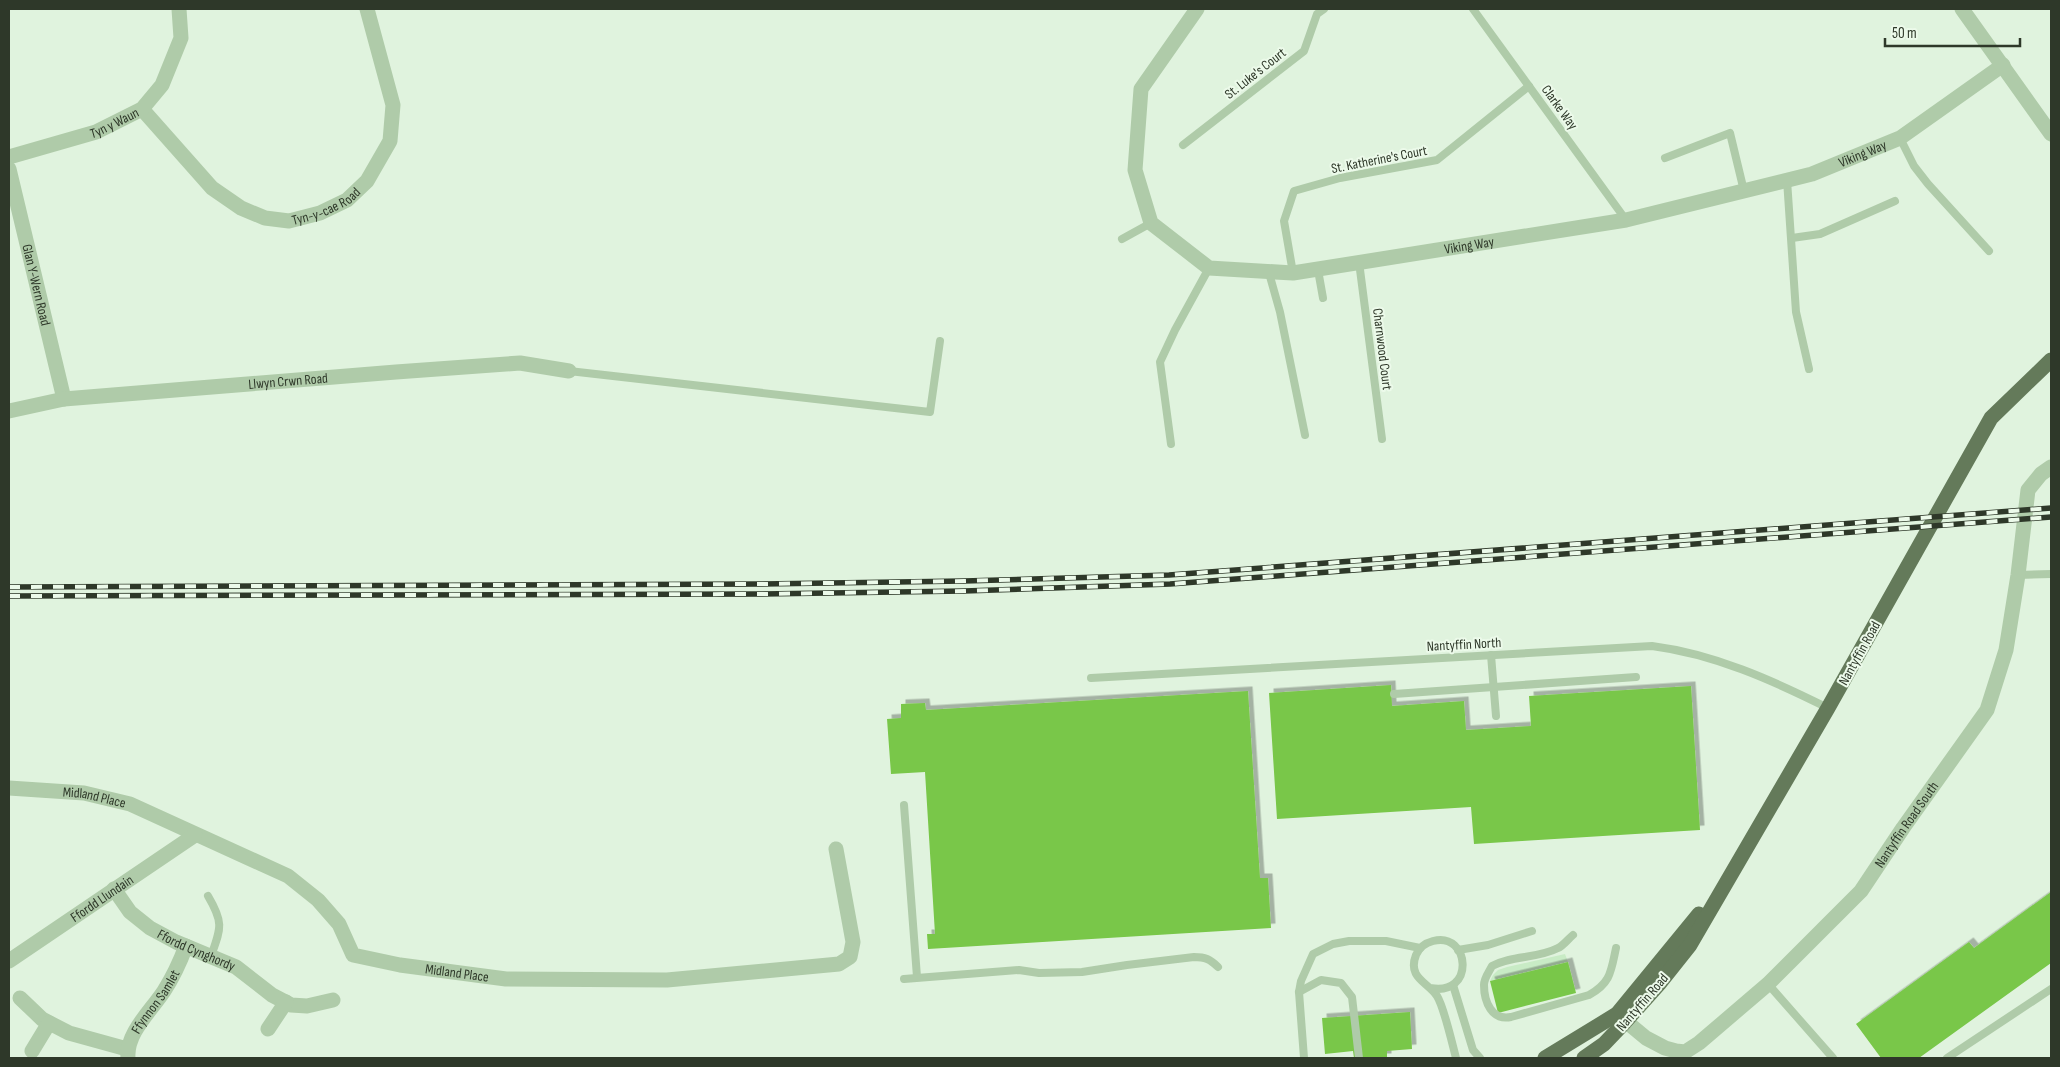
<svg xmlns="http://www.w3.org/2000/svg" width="2060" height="1067" font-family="'Sofia Sans Condensed',sans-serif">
<defs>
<filter id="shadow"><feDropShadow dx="4.5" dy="-4.5" stdDeviation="0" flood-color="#0004"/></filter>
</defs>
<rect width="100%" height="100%" fill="#e0f3de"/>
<path fill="#c8ebc5" d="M 1565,954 L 1568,962 L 1490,981 L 1493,975 L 1498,970 L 1507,967 Z"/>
<g fill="#79c748" filter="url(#shadow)">
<path d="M 1391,685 L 1392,706 L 1464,701 L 1466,730 L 1531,726 L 1529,696 L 1691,686 L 1700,830 L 1474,844 L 1471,807 L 1277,819 L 1269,693 Z"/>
<path d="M 1248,691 L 1260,878 L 1268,878 L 1271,928 L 928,949 L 927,934 L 935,934 L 925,772 L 891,774 L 887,719 L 901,718 L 901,704 L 925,703 L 926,710 Z"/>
<path d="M 2051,892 L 2051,963 L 1919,1058 L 1881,1058 L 1856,1024 L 1969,942 L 1974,948 Z"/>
<path d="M 1568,962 L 1576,993 L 1498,1013 L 1490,981 Z"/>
<path d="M 1410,1012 L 1412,1049 L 1387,1051 L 1387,1058 L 1354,1058 L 1353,1051 L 1325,1054 L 1322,1018 Z"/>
</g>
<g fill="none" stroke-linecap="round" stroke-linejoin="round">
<g stroke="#afcba9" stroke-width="8">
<path d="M 1473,9 L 1626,220"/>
<path d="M 1900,138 L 1914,166 L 1928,184 L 1989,251"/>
<path d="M 1183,145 L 1304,51 L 1317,14 L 1324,9"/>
<path d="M 1665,158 L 1730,133 L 1744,191"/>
<path d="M 1787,180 L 1796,312 L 1809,369"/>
<path d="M 1792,238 L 1820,234 L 1895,201"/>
<path d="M 1122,239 L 1151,223"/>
<path d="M 1359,262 L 1382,439"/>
<path d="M 1318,270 L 1323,298"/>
<path d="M 1269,273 L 1280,312 L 1305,435"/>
<path d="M 1293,273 L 1284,221 L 1294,191 L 1340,178 L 1437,160 L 1529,86"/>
<path d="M 569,371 L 930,412 L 940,341"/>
<path d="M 1171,444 L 1160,362 L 1175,330 L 1209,268"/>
<path d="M 2018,575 L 2051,574"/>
<path d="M 1491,655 L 1496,716"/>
<path d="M 1091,678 L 1652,646 C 1714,654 1772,680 1828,708"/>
<path d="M 1394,694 L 1636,677"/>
<path d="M 904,805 L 917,977"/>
<path d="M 208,896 C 224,923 221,928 211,956"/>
<path d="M 1573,935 C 1568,939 1563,946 1558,948 C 1537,959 1512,955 1492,966 C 1489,972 1484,978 1484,985 C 1484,1002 1492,1021 1511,1017 L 1589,995 C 1611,983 1611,971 1616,948"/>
<path d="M 1458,950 L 1488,945 L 1532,931"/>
<path d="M 904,979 L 1019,970 L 1039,973 L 1082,972 L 1127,965 L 1194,957 C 1205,957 1210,959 1218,967"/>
<path d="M 1768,984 L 1833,1058"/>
<path d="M 1453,985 L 1473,1050 L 1480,1058"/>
<path d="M 1430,988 C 1476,997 1470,931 1433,941 C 1425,943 1419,948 1416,955 C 1407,978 1428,982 1437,996 C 1444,1007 1452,1043 1456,1058"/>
<path d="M 1299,992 L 1321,980 L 1341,983 L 1352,997 L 1359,1058"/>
<path d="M 1304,1058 L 1299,992 L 1301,981 L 1313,954 L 1333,944 L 1349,941 L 1386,941 L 1420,948"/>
<path d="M 1947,1058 L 2051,989"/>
</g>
<g stroke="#afcba9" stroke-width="15">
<path id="s1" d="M 1197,9 L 1141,89 L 1135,170 L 1151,223 L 1209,268 L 1293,273 L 1626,220 L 1812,174 L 1900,138 L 2003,65"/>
<path d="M 1962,9 L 2051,134"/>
<path id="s2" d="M 142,109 L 212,188 L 241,208 L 265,218 L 289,221 L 320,213 L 347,200 L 367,181 L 390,141 L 393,105 L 367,9"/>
<path id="s3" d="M 9,157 L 96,132 L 142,109 L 162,85 L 181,38 L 179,9"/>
<path id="s4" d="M 9,169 L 64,399"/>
<path id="s5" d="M 9,411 L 64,399 L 396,372 L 520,363 L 569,371"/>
<path id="s6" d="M 9,788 L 84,793 L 130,804 L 288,876 L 318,900 L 339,924 L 353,955 L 400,965 L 506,979 L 667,980 L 839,964 L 850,957 L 853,942 L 836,849"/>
<path id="s7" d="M 114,889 L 130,912 L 150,928 L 176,942 L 236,967 L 272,995 L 291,1005 L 307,1006 L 333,1000"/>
<path id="s8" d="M 9,961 L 195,835"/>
<path d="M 20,998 L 42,1019 L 69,1033 L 127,1049"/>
<path id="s9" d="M 1617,1014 L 1646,1038 L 1665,1048 L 1676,1051 L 1685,1052 L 1699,1043 L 1768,984 L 1861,891 L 1903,828 L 1987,710 L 2006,650 L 2018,575 L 2028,490 L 2041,474 L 2051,467"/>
<path d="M 268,1029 L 286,1002"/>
<path d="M 32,1051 L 49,1023"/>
<path id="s10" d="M 128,1058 C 126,1033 151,1011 164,991 C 173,977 180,962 186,946"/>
</g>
<g stroke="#647a5a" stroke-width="15">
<path d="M 1545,1058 L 1617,1014 L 1699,914"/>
<path d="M 1584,1058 L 1604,1044 L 1625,1022 L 1659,984 L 1690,945 L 1828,708 L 1991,418 L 2051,360"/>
</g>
<g stroke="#2e3829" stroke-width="5.5">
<g id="rail">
<path d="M 9,587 L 761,584 L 964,581 L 1169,575 L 2051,508"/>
<path d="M 9,596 L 761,594 L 964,591 L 1170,584 L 2051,517"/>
</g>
</g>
<use href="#rail" stroke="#ecfaea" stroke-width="4" stroke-dasharray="11" stroke-linecap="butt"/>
</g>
<g text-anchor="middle" stroke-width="4" stroke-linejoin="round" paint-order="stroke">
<g font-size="14" fill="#2e3829" stroke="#ecfaea">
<text transform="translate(1255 73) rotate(-38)" y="5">St. Luke's Court</text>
<text transform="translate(1560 107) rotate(54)" y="5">Clarke Way</text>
<text dy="5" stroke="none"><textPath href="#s3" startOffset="111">Tyn y Waun</textPath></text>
<text dy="5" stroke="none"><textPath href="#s1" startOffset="975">Viking Way</textPath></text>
<text transform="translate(1379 159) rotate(-11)" y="5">St. Katherine's Court</text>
<text dy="5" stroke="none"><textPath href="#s2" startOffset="231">Tyn-y-cae Road</textPath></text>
<text dy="5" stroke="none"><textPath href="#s1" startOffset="570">Viking Way</textPath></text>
<text dy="5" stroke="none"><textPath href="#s4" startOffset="119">Glan Y-Wern Road</textPath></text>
<text transform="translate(1383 349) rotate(83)" y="5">Charnwood Court</text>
<text dy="5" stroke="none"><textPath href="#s5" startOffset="281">Llwyn Crwn Road</textPath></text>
<text transform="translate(1464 644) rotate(-3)" y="5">Nantyffin North</text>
<text transform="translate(1859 653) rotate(-61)" y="5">Nantyffin Road</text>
<text dy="5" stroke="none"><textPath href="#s6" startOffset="86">Midland Place</textPath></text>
<text dy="5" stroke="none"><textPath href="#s9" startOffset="399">Nantyffin Road South</textPath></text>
<text dy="5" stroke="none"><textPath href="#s8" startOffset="112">Ffordd Llundain</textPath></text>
<text dy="5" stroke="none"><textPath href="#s7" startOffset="105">Ffordd Cynghordy</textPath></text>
<text dy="5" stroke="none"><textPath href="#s6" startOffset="506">Midland Place</textPath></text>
<text dy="5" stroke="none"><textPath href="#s10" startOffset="64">Ffynnon Samlet</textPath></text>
<text transform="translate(1642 1002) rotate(-49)" y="5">Nantyffin Road</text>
</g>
</g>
<rect width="2060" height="1067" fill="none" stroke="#2e3829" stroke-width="20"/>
<path d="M1885 38v8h135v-8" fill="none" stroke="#2e3829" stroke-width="2.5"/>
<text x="1892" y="38" font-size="15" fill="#2e3829" stroke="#ecfaea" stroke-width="4" paint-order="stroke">50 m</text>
</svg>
